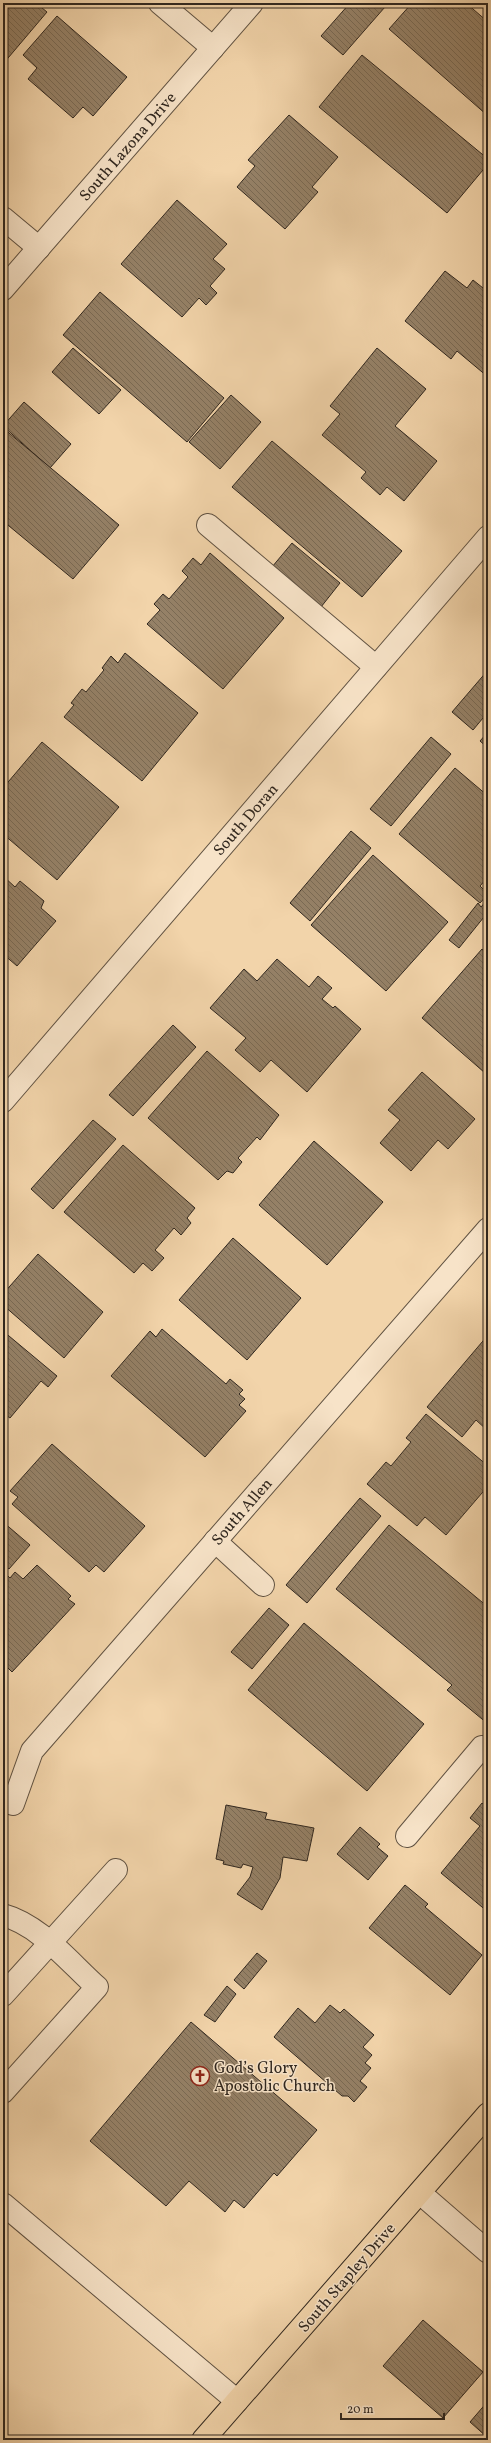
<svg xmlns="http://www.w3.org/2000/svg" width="491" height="2443" font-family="Vollkorn,serif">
<defs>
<pattern id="building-back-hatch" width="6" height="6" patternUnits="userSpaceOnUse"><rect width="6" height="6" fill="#958167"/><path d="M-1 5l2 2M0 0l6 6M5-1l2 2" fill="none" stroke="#7a6a54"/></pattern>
</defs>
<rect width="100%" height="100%" fill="#f2d4aa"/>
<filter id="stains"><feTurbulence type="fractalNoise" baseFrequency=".005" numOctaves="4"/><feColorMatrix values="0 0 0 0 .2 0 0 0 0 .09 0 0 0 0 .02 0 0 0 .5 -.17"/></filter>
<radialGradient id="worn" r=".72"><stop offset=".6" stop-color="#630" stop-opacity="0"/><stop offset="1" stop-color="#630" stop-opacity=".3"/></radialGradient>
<g fill="url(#building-back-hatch)" stroke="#30271f">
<path d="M 3,3 L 36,3 L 47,12 L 3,64 Z"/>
<path d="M 350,3 L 381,3 L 385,7 L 343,55 L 321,36 Z"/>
<path d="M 412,3 L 466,3 L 488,22 L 488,116 L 389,29 Z"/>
<path d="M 57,16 L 127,77 L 93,116 L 83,107 L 73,118 L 28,79 L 37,68 L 23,55 Z"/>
<path d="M 362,55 L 488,159 L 488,164 L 447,213 L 319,107 Z"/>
<path d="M 289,115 L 338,157 L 312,187 L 318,192 L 285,229 L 237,187 L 255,166 L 248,160 Z"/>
<path d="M 177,200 L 227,244 L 213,259 L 225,269 L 210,286 L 217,293 L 206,305 L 199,298 L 182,317 L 121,264 Z"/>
<path d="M 445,271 L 467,288 L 473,280 L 488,292 L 488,377 L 457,351 L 451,359 L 405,321 Z"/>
<path d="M 100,292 L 224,398 L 187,442 L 63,335 Z"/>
<path d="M 73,348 L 121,390 L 99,414 L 52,372 Z"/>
<path d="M 377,348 L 426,389 L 395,426 L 437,461 L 404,501 L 387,487 L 380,495 L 361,478 L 366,472 L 322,435 L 340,414 L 330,406 Z"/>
<path d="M 231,395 L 261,422 L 220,469 L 189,442 Z"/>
<path d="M 24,402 L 71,444 L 50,468 L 3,426 Z"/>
<path d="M 3,428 L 119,525 L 73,579 L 3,521 Z"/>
<path d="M 272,441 L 402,551 L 362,597 L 232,487 Z"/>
<path d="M 292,543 L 340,583 L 321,607 L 272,567 Z"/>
<path d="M 210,553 L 284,618 L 223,689 L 147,624 L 160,610 L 154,604 L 163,594 L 169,599 L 188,577 L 182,571 L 193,558 L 201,565 Z"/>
<path d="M 125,653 L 198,713 L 142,781 L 64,717 L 74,705 L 71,703 L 82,689 L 86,692 L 104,670 L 102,668 L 111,656 L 118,663 Z"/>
<path d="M 488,670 L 488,712 L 473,730 L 452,712 Z"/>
<path d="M 488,732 L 488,748 L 480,741 Z"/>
<path d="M 431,737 L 451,754 L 391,826 L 370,809 Z"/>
<path d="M 42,742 L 119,807 L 57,880 L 3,834 L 3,788 Z"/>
<path d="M 455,768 L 488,796 L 488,877 L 480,886 L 488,894 L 480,903 L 399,834 Z"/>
<path d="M 351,831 L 371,848 L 310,921 L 290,903 Z"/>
<path d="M 373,855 L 448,922 L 386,991 L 311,925 Z"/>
<path d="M 3,876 L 15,887 L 20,881 L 44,901 L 41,908 L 56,921 L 17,966 L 3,954 Z"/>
<path d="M 488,899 L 488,912 L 459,948 L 449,940 L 478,903 L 481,907 Z"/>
<path d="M 482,949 L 488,954 L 488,1070 L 485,1073 L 422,1018 Z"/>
<path d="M 277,959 L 309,987 L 318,976 L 332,988 L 322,999 L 333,1008 L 335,1006 L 361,1029 L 307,1092 L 271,1060 L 260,1072 L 235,1050 L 246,1038 L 210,1008 L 244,969 L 257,981 Z"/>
<path d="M 173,1025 L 196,1047 L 133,1116 L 109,1095 Z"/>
<path d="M 207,1051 L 279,1115 L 260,1140 L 257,1137 L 238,1158 L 242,1162 L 233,1173 L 227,1171 L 218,1180 L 148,1118 Z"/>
<path d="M 422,1072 L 475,1119 L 448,1149 L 438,1140 L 411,1171 L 380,1143 L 400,1120 L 388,1110 Z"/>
<path d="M 93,1120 L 116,1139 L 53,1209 L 31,1189 Z"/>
<path d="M 314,1141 L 383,1202 L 327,1265 L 259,1205 Z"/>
<path d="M 123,1145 L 195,1208 L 187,1218 L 191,1223 L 181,1235 L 174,1228 L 155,1250 L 164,1258 L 152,1271 L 143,1263 L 134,1273 L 64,1212 Z"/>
<path d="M 233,1238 L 301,1298 L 247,1360 L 179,1300 Z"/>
<path d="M 38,1254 L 103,1312 L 64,1358 L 3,1305 L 3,1294 Z"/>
<path d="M 162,1329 L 226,1384 L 230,1379 L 243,1390 L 239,1394 L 245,1399 L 239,1405 L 246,1411 L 205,1457 L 111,1376 L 150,1331 L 156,1337 Z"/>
<path d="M 3,1331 L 57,1376 L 48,1387 L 41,1381 L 10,1418 L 3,1413 Z"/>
<path d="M 488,1335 L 488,1431 L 476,1420 L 462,1437 L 427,1407 Z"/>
<path d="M 426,1414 L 488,1466 L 488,1486 L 446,1535 L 425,1517 L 417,1526 L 367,1484 L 386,1462 L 391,1466 L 411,1442 L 406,1438 Z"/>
<path d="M 52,1444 L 145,1526 L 104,1572 L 96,1565 L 89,1572 L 12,1504 L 18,1497 L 10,1491 Z"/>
<path d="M 360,1498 L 381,1516 L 307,1603 L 286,1585 Z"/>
<path d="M 3,1522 L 30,1545 L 9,1569 L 3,1564 Z"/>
<path d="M 389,1525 L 488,1607 L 488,1724 L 447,1690 L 452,1685 L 336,1589 Z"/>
<path d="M 37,1565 L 71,1596 L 68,1599 L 75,1604 L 12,1672 L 8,1668 L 5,1671 L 3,1579 L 7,1575 L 10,1578 L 15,1572 L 23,1579 Z"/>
<path d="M 269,1608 L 289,1625 L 252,1669 L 231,1652 Z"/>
<path d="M 304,1623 L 424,1724 L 367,1791 L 248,1690 Z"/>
<path d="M 482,1803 L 488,1808 L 488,1912 L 441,1873 L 480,1826 L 470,1818 Z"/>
<path d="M 226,1805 L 267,1813 L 265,1819 L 314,1828 L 307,1861 L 283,1857 L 280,1878 L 262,1910 L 237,1894 L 250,1877 L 253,1867 L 243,1864 L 241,1868 L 223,1864 L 224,1861 L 216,1859 Z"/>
<path d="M 360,1827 L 380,1844 L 377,1847 L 388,1856 L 368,1880 L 337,1854 Z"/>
<path d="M 405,1885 L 428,1904 L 425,1907 L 482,1955 L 450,1995 L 369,1928 Z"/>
<path d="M 257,1953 L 267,1961 L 244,1989 L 234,1980 Z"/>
<path d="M 227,1986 L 236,1994 L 215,2022 L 204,2015 Z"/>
<path d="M 330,2005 L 340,2013 L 344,2009 L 374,2035 L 363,2047 L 372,2055 L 365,2063 L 371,2068 L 360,2081 L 367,2087 L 354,2102 L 348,2096 L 342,2096 L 274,2037 L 298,2008 L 315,2023 Z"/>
<path d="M 191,2022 L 317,2130 L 277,2176 L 274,2173 L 244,2208 L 234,2200 L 225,2212 L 189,2181 L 166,2206 L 90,2141 Z"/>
<path d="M 423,2320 L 483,2372 L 443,2418 L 383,2366 Z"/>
<path d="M 488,2401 L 488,2438 L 470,2422 Z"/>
</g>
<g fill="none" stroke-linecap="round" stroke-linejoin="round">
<g stroke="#605242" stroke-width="24">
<g id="minor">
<path d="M 160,3 L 213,48"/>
<path d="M 3,218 L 39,248"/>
<path d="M 3,289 L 252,3"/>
<path d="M 208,525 L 376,667"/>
<path d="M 3,1101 L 488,537"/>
<path d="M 215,1541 L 263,1585"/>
<path d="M 13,1804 L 32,1751 L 488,1229"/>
<path d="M 407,1836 L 482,1747 L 488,1753"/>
<path d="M 3,1915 C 40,1925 69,1962 97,1987 L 3,2092"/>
<path d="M 3,1995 L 116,1870"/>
<path d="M 420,2193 L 488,2252"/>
<path d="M 3,2204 L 237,2401"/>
</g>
</g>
<g stroke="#30271f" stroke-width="24">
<path id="major" d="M 203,2440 L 488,2114"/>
</g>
<use href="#minor" stroke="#f7e3c8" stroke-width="22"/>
<use href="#major" stroke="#f2d4aa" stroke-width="22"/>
</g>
<defs>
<g id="church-ring" transform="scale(1)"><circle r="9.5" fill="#f7e3c8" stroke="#8f2418" stroke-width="1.5"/><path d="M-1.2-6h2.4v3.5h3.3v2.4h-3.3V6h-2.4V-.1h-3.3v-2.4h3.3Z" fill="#8f2418"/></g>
</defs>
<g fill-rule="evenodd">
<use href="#church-ring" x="200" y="2076"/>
</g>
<g text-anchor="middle" stroke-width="3" stroke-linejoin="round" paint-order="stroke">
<g font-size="16" fill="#30271f" stroke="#f7e3c8">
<text transform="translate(127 146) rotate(-49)" y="6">South Lazona Drive</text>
<text transform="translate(245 819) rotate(-49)" y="6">South Doran</text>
<text transform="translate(241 1511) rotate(-49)" y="6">South Allen</text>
<text transform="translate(346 2277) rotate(-49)" y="6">South Stapley Drive</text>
</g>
<g font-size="16" fill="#30271f" stroke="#f7e3c8" text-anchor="start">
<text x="214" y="2073">God’s Glory<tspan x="214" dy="18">Apostolic Church</tspan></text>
</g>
</g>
<rect width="491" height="2443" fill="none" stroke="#f2d4aa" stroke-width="16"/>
<rect x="4" y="4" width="483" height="2435" fill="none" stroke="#30271f" stroke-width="2"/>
<rect x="8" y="8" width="475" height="2427" fill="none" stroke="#30271f"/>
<path d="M341 2413v6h103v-6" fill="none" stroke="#30271f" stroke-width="2"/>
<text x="347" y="2413" font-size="12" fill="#30271f" stroke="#f7e3c8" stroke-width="3" paint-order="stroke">20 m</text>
<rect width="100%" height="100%" filter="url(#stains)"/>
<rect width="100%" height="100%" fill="url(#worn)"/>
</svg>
